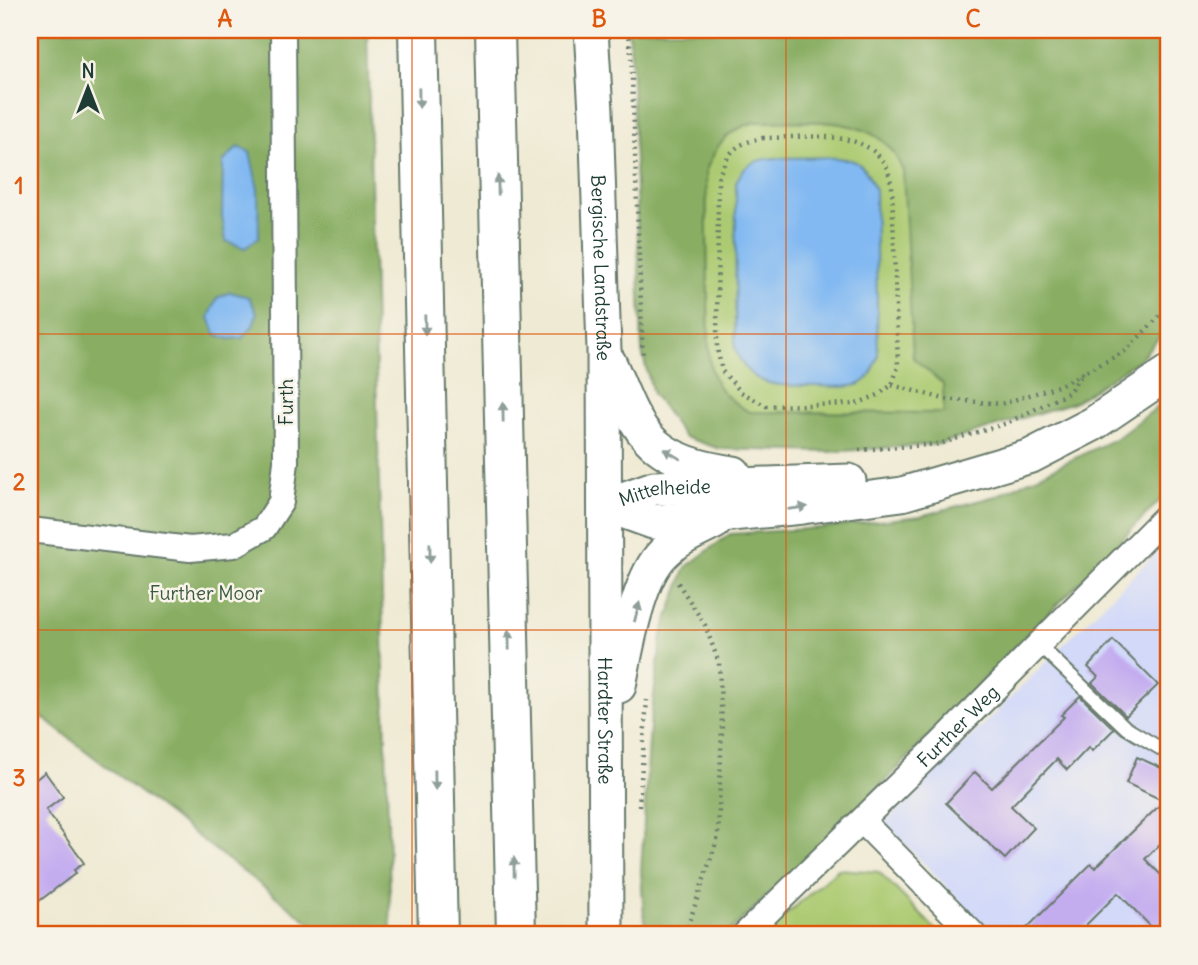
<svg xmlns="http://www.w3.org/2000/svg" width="1198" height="965" font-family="Delius,sans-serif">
<rect width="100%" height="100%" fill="#f7f3e8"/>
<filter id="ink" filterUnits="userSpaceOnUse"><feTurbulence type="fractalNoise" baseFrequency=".0143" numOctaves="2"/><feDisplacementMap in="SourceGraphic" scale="14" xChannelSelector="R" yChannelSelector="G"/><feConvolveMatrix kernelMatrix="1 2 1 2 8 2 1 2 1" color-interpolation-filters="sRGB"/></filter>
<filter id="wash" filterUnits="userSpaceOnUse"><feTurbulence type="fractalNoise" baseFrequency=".00686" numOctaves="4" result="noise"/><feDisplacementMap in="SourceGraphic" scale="28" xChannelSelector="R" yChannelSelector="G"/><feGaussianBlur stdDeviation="1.57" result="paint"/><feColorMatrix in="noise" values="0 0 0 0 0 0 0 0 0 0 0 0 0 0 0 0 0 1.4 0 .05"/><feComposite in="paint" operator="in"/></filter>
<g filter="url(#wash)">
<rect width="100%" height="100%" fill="#efead3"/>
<path fill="#d2d9f9" d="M 1168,541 L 1168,935 L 994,935 L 884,823 Z"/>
<g fill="#acca71" stroke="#668452" stroke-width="2">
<path d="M 755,122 C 797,122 865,113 893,152 C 897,157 900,165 903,171 L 943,384 L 945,413 L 749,412 C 725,397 713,388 709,358 L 706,170 C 718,142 726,131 755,122 Z"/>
<path d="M 838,869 L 879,872 L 941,935 L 763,935 Z"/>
</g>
<g fill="#89ae63" stroke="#54764c" stroke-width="2" fill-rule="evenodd">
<path d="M 30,30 L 367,30 L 391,935 L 326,935 L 30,708 Z"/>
<path d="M 628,30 L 1168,30 L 1168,327 L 1140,359 L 1074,402 L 939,444 L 830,452 L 720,449 L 684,437 L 653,394 L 642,352 L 631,53 ZM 755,122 C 797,122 866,113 893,152 C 897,157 900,165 903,171 L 913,358 L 943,384 L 944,413 L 749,412 C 725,397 713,388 709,358 L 706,170 C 718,142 726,131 755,122 Z"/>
<path d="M 1168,399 L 1168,492 L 853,814 L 726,935 L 645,935 L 641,871 L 650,725 L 662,634 L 686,567 L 730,534 L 820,528 L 920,516 L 996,496 L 1117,438 Z"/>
</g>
<g fill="#82b9f2" stroke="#507b93" stroke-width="2">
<path d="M 238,147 L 250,152 L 258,189 L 259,237 L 245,248 L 226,241 L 222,216 L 223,162 Z"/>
<path d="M 775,158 C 794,158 840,155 856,162 C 866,168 871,180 875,190 L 878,357 C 874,368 871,379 860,384 C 847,389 830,386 816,386 C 779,385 749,390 735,348 L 736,183 C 743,164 756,159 775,158 Z"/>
<path d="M 230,292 L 249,297 L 257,313 L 253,326 L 242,338 L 229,339 L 215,334 L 209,317 L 217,298 Z"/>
</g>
<g id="blocks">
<g fill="#c4adef">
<path d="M 1113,640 L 1158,685 L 1126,716 L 1092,683 L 1098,677 L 1088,667 Z"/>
<path d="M 1080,696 L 1114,729 L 1092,751 L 1089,747 L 1067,770 L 1057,759 L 1011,806 L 1034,828 L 1005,859 L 946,803 L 975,772 L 992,788 L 1064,717 L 1061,715 Z"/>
<path d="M 1137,757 L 1168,771 L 1168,836 L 1145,859 L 1168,882 L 1168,935 L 1159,935 L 1118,893 L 1076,935 L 1020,935 L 1091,864 L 1095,868 L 1164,801 L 1126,783 Z"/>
<path d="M 45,772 L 63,797 L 46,810 L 84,863 L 74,870 L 76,873 L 30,908 L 30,784 Z"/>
</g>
</g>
</g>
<g filter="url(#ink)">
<use href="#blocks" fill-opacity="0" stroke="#687a6c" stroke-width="2"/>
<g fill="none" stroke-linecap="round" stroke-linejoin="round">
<g stroke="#687a6c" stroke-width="16">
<path id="service" d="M 1038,644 L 1126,728 L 1168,753"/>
</g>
<g stroke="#687a6c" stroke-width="28">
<g id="minor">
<path d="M 30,530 L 190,549 L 234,545 L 264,528 L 281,502 L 286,462 L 283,30"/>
<path d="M 862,821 L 974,935"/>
<path id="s1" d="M 744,935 L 941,743 L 1168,514"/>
</g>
</g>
<g stroke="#687a6c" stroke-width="37">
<g id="secondary">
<path id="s2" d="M 591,30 L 596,111 L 604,350 L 606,935"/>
<path d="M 609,362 C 620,385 629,415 646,435 C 667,461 704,469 734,473"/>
<path d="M 606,505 L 653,522 L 802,507 L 902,494 L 1031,456 L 1093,424 L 1168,373"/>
<path id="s3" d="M 606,505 L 654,488 L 849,481"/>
<path d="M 619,686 C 626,650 637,584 660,557 C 674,540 696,532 715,522"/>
</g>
</g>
<g stroke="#687a6c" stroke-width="42">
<g id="motorway">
<path d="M 418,30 L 438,935"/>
<path d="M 495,30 L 516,935"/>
</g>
</g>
<g stroke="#687a6c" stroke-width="4.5" stroke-dasharray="2 5" stroke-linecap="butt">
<path d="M 628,30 L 631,53 L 643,357"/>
<path d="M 763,138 C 799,138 865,127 885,165 C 889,171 890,179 892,186 L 898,367 L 892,385 L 878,395 L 856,404 L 766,406 L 741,392 L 722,371 L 717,348 L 718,178 C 729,151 734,144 763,138 Z"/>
<path d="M 892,385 L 944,399 L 1001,404 L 1058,386 L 1124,352 L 1168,308"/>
<path d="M 859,450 L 939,444 L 1007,423 L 1068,393 L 1084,372"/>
<path d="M 678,583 L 705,625 L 719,663 L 722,724 L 718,837 L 685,935"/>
<path d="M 639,806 L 647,700"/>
</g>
<use href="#service" stroke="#fff" stroke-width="12"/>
<use href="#minor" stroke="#fff" stroke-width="24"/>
<use href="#secondary" stroke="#fff" stroke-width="33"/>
<use href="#motorway" stroke="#fff" stroke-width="38"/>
</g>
<defs><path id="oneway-solid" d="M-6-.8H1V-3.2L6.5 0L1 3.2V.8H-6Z" transform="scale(1.75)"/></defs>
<g fill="#8f9e9a">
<use href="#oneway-solid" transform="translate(419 98) rotate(89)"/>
<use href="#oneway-solid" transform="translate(498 185) rotate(-91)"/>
<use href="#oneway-solid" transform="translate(425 325) rotate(89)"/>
<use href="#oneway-solid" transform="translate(503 412) rotate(-91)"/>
<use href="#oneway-solid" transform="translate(672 454) rotate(-149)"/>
<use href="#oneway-solid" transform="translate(798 508) rotate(-7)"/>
<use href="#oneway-solid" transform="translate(430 553) rotate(89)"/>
<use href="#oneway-solid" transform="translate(637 612) rotate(-75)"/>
<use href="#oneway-solid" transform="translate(509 640) rotate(-91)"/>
<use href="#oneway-solid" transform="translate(435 780) rotate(89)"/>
<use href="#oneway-solid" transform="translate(514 867) rotate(-91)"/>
</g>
</g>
<path fill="none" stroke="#de580e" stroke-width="2" stroke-opacity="0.55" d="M 412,30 L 412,935M 786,30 L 786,935M 30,334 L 1168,334M 30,630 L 1168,630"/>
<g text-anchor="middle" stroke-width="5" stroke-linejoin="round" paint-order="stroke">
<g font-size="19" fill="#1f3d34" stroke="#f7f3e8">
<text dy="7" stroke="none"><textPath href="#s2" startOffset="238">Bergische Landstraße</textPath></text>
<text transform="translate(286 402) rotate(-90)" y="7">Furth</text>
<text dy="7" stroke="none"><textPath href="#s3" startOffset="61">Mittelheide</textPath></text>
<text dy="7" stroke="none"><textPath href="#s2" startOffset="691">Hardter Straße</textPath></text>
<text dy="7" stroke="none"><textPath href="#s1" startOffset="299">Further Weg</textPath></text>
</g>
<g font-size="19" fill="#3b5940" stroke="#f7f3e8">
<text x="206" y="600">Further Moor</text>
</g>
</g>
<rect width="1198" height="965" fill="none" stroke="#f7f3e8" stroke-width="77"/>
<g transform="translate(88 88)" stroke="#f7f3e8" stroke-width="5" paint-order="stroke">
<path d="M0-5L12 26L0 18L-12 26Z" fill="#1f3d34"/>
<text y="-10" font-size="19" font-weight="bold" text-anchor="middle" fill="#1f3d34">N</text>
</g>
<rect x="38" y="38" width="1122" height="888" fill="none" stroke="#de580e" stroke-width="2.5"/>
<g font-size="23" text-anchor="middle" font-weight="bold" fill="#de580e">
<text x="225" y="27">A</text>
<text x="599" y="27">B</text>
<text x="973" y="27">C</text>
<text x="19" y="194">1</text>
<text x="19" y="490">2</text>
<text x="19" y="786">3</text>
</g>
</svg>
